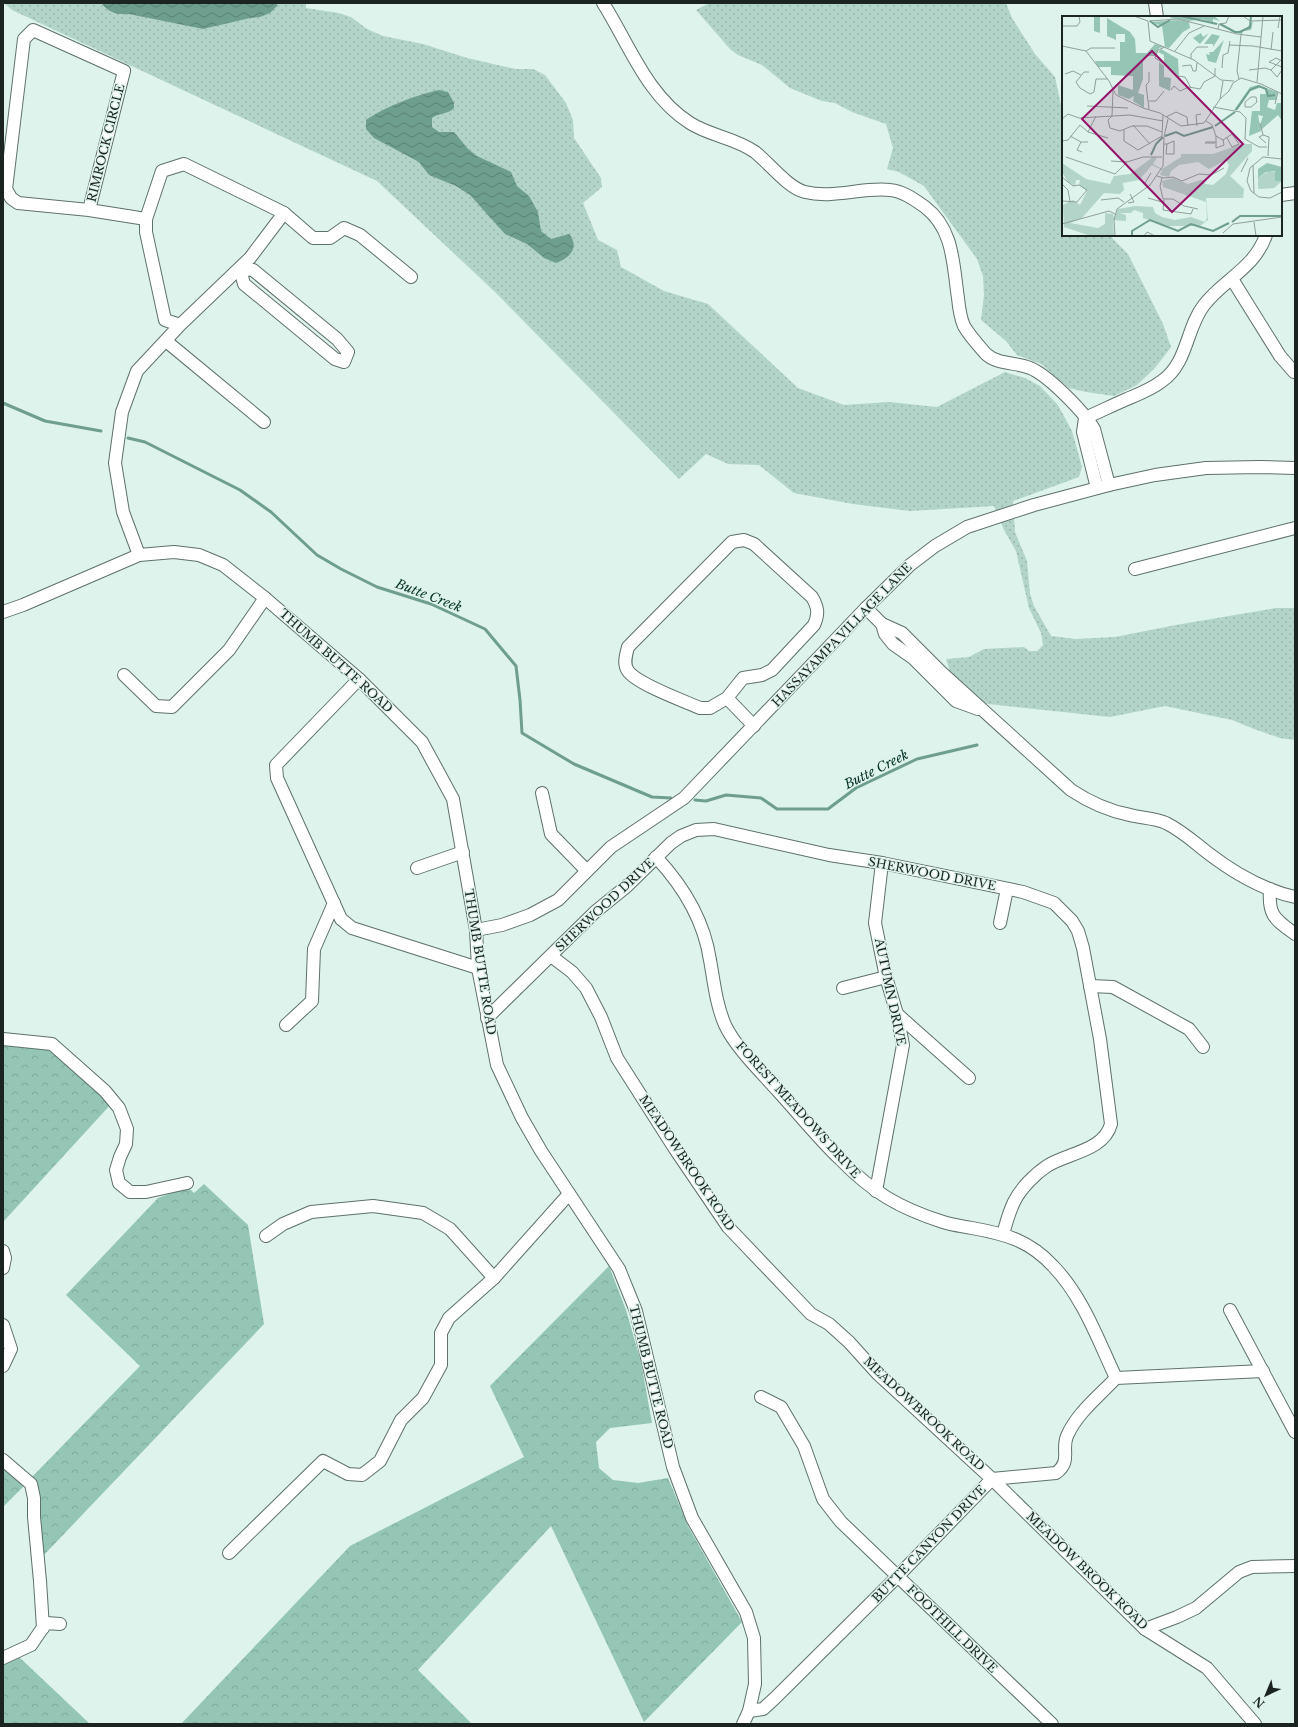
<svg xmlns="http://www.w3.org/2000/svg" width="1298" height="1727" font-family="'Libre Baskerville',serif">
<defs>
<pattern id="grass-dots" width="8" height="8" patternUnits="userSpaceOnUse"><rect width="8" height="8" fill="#b3d4c8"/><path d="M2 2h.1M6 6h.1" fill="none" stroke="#99b6ac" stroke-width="1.8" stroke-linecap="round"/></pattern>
<pattern id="forest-crowns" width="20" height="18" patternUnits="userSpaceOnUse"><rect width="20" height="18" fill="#95c6b5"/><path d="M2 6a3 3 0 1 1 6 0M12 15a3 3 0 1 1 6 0" fill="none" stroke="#80aa9b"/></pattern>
<pattern id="water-waves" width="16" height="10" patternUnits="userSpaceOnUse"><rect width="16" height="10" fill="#6e9e8e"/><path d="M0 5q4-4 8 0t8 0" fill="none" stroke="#5a8174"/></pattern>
</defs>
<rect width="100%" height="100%" fill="#ddf3eb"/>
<g fill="url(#grass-dots)">
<path d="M 4,3 L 306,3 L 306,8 L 338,13 L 351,17 L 367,29 L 383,36 L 423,44 L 467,58 L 502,66 L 516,69 L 533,69 L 545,75 L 566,103 L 573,120 L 574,138 L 601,178 L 602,187 L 583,203 L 598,240 L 617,250 L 621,267 L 664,291 L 708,304 L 798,388 L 844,405 L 889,402 L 937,407 L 1005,372 L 1025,378 L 1040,386 L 1058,405 L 1072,431 L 1082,467 L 1079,477 L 1013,501 L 1015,532 L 1027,561 L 1030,594 L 1034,606 L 1051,636 L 1076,639 L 1115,637 L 1176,625 L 1276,608 L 1295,608 L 1295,740 L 1280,738 L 1254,729 L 1232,720 L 1165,706 L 1110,717 L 979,703 L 953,681 L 946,659 L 969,657 L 984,649 L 1024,647 L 1029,651 L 1037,651 L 1043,645 L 1041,633 L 1029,608 L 1016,551 L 1004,530 L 994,506 L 910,511 L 853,504 L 794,493 L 759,465 L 728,464 L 706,454 L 679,479 L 494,291 L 377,181 L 12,10 Z"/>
<path d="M 709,3 L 1006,3 L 1012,18 L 1035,54 L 1055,77 L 1063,115 L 1063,235 L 1109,235 L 1128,254 L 1163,324 L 1171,347 L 1155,368 L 1137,385 L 1114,396 L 1086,392 L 1069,388 L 1041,364 L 1017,355 L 1006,341 L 981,320 L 984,295 L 983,276 L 977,259 L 924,186 L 899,172 L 887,169 L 893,148 L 886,124 L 852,112 L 835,103 L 822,101 L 790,88 L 762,65 L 738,55 L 730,49 L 696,10 Z"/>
</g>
<g fill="url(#forest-crowns)">
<path d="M 3,1046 L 51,1048 L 112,1103 L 3,1222 Z"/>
<path d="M 204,1184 L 248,1225 L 264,1324 L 43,1556 L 39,1501 L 32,1477 L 140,1366 L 66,1295 L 158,1198 L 188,1187 L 194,1193 Z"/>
<path d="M 609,1266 L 626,1310 L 641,1362 L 652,1423 L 610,1428 L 596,1442 L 599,1468 L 613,1480 L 638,1483 L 668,1478 L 688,1526 L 742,1622 L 644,1722 L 551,1526 L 418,1670 L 472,1724 L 181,1724 L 350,1546 L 524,1457 L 490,1386 Z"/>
<path d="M 3,1467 L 25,1485 L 3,1507 Z"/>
<path d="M 18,1656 L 90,1724 L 3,1724 L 3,1665 L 8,1661 Z"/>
</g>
<g fill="url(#water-waves)">
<path d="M 102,3 L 217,4 L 277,3 L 277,6 L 270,13 L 260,17 L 250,18 L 203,29 L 129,14 C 119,15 107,13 102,3 Z"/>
<path d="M 439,90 L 448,92 L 454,103 L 454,108 C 449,114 438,113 432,118 L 432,127 L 439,132 L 454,132 L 468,149 L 477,156 L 511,172 L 517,186 L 529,196 L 538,212 L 541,231 L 551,239 L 569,234 C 580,247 570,258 556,263 L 544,258 L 527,244 L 505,234 L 470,195 L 456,186 L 429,175 L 419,162 L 374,138 L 366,129 L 366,120 C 385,107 416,95 439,90 Z"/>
</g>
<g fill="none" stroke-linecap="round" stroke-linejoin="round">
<g stroke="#6e9e8e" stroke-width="3">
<path d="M 3,403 L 45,421 L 101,431"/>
<path d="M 128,438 L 145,442 L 240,490 L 271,512 L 317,555 L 341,569 L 377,587 L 431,604 L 485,629 L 516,666 L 520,700 L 522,733 L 574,764 L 652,797 L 671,798"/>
<path d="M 695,800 L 706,801 L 726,795 L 761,798 L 777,809 L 828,809 L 856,788 L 917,759 L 977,745"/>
</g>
<g stroke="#5e716a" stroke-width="14">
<g id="minor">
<path d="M 603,3 C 629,44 647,96 690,123 C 710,136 736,138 755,152 C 769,163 788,188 805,192 C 833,199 862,187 890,190 C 903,191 915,200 925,207 C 954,229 953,265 958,298 C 959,308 960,317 964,326 C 969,335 979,346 986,354 C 998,365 1016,362 1030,368 C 1048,375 1084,412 1094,429 L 1109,485"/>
<path d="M 1155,3 L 1157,17"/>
<path d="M 1281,195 L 1295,193"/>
<path d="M 89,210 L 124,71 L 33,30 L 24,39 L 6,189 L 11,198 L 18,203 L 89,210 L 146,219"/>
<path d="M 284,213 L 313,238 L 330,238 L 344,228 L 360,235 L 411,277"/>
<path d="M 240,269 L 253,270 L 337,339 L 348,352 L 344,362 L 335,359 L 244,284 Z"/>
<path d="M 1232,279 L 1280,356 L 1294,372"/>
<path d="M 166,341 L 264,422"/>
<path d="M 1085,418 C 1099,412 1113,405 1127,399 C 1139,394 1152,389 1162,381 C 1188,363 1186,328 1204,305 C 1224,279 1255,268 1266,235"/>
<path d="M 1085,418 L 1083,432 L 1097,488"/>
<path d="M 139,555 L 123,512 L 115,463 L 122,412 L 137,371 L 180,325 L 165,320 L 146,232 L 146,219 L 162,171 L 184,164 L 284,213 L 250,258 L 180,325"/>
<path d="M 1135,569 L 1295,528"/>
<path d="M 866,608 L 882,624 L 902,633 L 942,673 L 1071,790 C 1089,802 1109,811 1130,815 C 1141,818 1155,818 1166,823 C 1182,831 1194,842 1208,853 C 1234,873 1263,890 1295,897"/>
<path d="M 3,612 L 23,605 L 139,555 L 174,552 L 199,555 L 223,565 L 265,598 L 359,679 L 422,742 L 453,799 L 476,930 L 478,968 L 497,1065 L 522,1118 L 541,1151 L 619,1269 L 636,1311 L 673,1467 L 692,1518 L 746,1612 L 754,1638 L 755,1684 L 749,1711 L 743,1724"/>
<path d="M 882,624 L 885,634 L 893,644 L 913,658 L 956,701 L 978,709"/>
<path d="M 124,675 L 156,706 L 172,707 L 229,650 L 265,598"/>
<path d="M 359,679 L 276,765 L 277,778 L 341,919 L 352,928 L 478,968"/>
<path d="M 727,698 L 710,708 L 700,708 C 684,701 637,684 628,671 C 623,664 626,655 628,647 L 732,542 L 744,540 L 754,544 L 812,597 C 818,607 819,614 814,625 L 772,670 L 762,675 L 743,678 L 727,698 L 754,726"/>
<path d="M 542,793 L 551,834 L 586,870"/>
<path d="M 656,857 C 684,887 704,920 710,960 C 714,982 716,1004 725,1025 C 736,1048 761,1072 778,1091 C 799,1114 818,1138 840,1159 C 872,1192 899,1208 943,1222 C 952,1225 962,1226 972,1228 C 1005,1234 1029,1240 1053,1266 C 1083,1297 1098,1340 1116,1378"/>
<path d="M 417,868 L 463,852"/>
<path d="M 1270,889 C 1268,916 1275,919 1295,934"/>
<path d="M 1000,923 L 1007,889"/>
<path d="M 476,930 L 502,925 L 530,915 L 558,900 L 611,847 L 684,798 L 866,608 L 910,565 L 935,546 L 967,527 L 1034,505 L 1109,485 L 1155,475 L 1206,468 L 1260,467 L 1295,468"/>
<path d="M 551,956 L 572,972 L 586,988 L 601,1017 L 617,1058 L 675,1149 L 728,1227 L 811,1314 L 829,1324 L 849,1342 L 877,1373 L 992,1479 L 1145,1629 L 1207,1668 L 1255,1724"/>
<path d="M 1090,986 L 1113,987 L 1189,1029 L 1203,1047"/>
<path d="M 843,988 L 886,977"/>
<path d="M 897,1014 L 969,1078"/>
<path d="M 487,1018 L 595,912 L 627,886 L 671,843 L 681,836 L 696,830 L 714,829 L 829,855 L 882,863 L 1023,892 L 1054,903 L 1072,921 L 1078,931 L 1083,948 L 1100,1039 L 1111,1124 C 1104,1151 1067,1153 1047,1166 C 1035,1174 1020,1189 1014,1202 C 1009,1212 1006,1224 1003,1234"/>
<path d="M 286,1025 L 312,1001 L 314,949 L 334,903"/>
<path d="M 3,1039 L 52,1044 L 105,1091 L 119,1108 L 127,1129 L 126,1144 L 120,1157 L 116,1170 L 119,1183 L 130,1192 L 146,1192 L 187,1183"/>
<path d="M 876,1191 L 903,1045 L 897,1014 L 886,977 L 875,923 L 882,863"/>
<path d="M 266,1236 L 283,1224 L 311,1212 L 373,1206 L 423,1213 L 450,1229 L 494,1278"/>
<path d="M 3,1251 L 5,1258 L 3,1268"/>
<path d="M 1230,1310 L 1295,1432"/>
<path d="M 3,1325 L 11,1349 L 3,1366"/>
<path d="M 1116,1378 L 1263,1371"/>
<path d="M 761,1397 L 781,1407 L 804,1446 L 823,1499 L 841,1522 L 1052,1724"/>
<path d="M 3,1460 L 31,1484 L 34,1498 L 34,1517 L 40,1581 L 43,1628"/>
<path d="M 229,1553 L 323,1461 L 348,1474 L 362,1475 L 380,1461 L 401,1420 L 423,1398 L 441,1365 L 441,1333 L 449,1318 L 494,1278 L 569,1194"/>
<path d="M 1145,1629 L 1177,1617 L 1196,1608 L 1239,1572 L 1252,1567 L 1295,1566"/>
<path d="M 3,1658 L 31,1645 L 46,1623 L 60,1624"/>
<path d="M 749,1711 L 763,1709 L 775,1698 L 897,1577 L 992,1479 L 1056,1473 C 1072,1461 1061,1450 1067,1436 C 1077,1413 1099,1396 1116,1378"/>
</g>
</g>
<use href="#minor" stroke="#fff" stroke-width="12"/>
</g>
<g text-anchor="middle" stroke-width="3" stroke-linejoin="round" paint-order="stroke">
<g font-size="12" fill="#1c2421" stroke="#ddf3eb">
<text transform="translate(106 143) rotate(-76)" y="4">RIMROCK CIRCLE</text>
<text transform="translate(842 635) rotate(-46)" y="4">HASSAYAMPA VILLAGE LANE</text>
<text transform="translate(336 661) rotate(42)" y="4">THUMB BUTTE ROAD</text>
<text transform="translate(932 874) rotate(11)" y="4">SHERWOOD DRIVE</text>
<text transform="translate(605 905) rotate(-43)" y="4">SHERWOOD DRIVE</text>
<text transform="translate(480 962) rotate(81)" y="4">THUMB BUTTE ROAD</text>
<text transform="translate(890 992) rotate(78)" y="4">AUTUMN DRIVE</text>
<text transform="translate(798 1110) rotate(48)" y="4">FOREST MEADOWS DRIVE</text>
<text transform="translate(687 1163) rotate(56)" y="4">MEADOWBROOK ROAD</text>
<text transform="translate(651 1377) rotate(76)" y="4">THUMB BUTTE ROAD</text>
<text transform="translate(924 1414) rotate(43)" y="4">MEADOWBROOK ROAD</text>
<text transform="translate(929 1544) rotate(-46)" y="4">BUTTE CANYON DRIVE</text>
<text transform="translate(1087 1571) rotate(44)" y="4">MEADOW BROOK ROAD</text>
<text transform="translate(952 1629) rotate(44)" y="4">FOOTHILL DRIVE</text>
</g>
<g font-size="13" font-style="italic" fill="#043126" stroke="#ddf3eb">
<text transform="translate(429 595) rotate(21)" y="5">Butte Creek</text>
<text transform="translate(876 769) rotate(-27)" y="5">Butte Creek</text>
</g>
</g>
<g transform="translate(1062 16)">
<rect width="220" height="220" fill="#ddf3eb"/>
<path d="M 179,128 L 190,128 L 190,135 L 168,160 L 182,173 L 181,182 L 144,182 L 146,204 L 138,210 L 106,210 L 81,202 L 81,197 L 72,194 L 69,197 L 58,197 L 64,199 L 64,205 L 51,204 L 52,220 L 29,220 L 2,211 L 1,189 L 11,184 L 18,189 L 25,175 L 17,169 L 18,164 L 14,164 L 13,170 L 6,166 L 0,156 L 0,147 L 24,163 L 48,168 L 52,160 L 68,158 L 91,141 L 95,142 L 91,148 L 100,153 L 119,141 L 119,138 L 151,138 ZM 164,144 L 167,149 L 164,158 L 151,169 L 143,168 L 142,164 L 139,164 L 126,168 L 111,162 L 100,165 L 101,171 L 144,186 L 145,202 L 143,206 L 129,201 L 113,204 L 100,201 L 93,197 L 91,191 L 73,190 L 56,193 L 52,202 L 51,198 L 43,197 L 43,208 L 36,212 L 8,207 L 20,202 L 42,177 L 58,178 L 62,174 L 61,167 L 77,164 L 90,149 L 100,154 L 98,159 L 107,161 L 109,155 L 117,149 L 136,146 L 147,153 ZM 207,155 L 214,156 L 213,164 L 220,165 L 212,172 L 196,173 L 196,162 Z" fill="#b3d4c8" fill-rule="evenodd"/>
<path d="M 32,0 L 38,0 L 38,17 L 32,15 ZM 111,0 L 152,0 L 158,5 L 151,3 L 151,6 L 164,10 L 174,16 L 185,12 L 191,5 L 189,14 L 181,15 L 180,18 L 170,16 L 162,10 L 140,3 L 127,5 L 108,2 ZM 45,2 L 68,16 L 73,23 L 74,37 L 85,37 L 93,28 L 102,31 L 97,32 L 93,40 L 84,40 L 81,44 L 81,63 L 76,77 L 82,79 L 82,92 L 71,85 L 72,80 L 67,83 L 56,79 L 56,69 L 71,74 L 71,60 L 49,59 L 49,51 L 36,51 L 33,45 L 58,45 L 58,26 L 63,26 L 63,18 L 54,18 L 54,24 L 45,20 ZM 117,4 L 127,6 L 128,12 L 121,16 L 107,32 L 103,31 L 100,10 L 89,6 ZM 139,17 L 141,21 L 147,17 L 138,28 L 131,22 ZM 150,18 L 158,20 L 151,31 L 151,28 L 142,28 ZM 162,24 L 154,47 L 146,45 L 144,38 L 148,39 L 147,36 L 151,36 ZM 99,33 L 116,43 L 117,61 L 102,49 L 102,39 L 96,36 ZM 97,46 L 102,50 L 102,61 L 109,62 L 108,75 L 97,70 ZM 196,69 L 215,76 L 214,84 L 207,84 L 205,91 L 213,94 L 215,87 L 220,87 L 220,105 L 216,99 L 199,114 L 198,109 L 201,100 L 196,99 L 199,115 L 187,120 L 190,95 L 198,95 L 198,78 L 204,78 L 203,73 L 200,71 L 188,75 L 175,94 L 172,94 L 188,71 ZM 205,147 L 220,151 L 220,165 L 213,165 L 213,155 L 204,156 L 196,162 L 196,153 Z" fill="#95c6b5"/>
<path fill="none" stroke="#6e9e8e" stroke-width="2" d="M 119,0 L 155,8M 88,5 L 96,11 L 108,4M 158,8 L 173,16 L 178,16 L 188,11 L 189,0M 174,94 L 188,74 L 197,70 L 204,73 L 206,80 L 213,79M 153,110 L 173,96M 103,120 L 114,116 L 122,120 L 151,111M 89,139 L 94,128 L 101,121M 170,206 L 178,200 L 220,200M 70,220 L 70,215 L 88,204 L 116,215 L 129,208 L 151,215 L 167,207"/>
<path fill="none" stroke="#90a09a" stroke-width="1" d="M 72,0 L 86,5 L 88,25 L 132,44 L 159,64 L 172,65M 181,0 L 188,5 L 220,4M 87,5 L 116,3 L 175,18 L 199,21M 0,10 L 15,10 L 18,6 L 17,0M 216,12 L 218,0M 156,13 L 157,8 L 164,7 L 167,0M 167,29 L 191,30 L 220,35M 0,30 L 24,35 L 47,65 L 54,79 L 81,92 L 98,97 L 119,110 L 142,107 L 158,83 L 161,65M 209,34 L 211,16M 24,35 L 29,32 L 53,32M 113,35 L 127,17 L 142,10M 93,42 L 106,50 L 115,60 L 123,61 L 129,72M 93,42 L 96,34 L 103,31M 129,43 L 129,38 L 135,31 L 146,31M 220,45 L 214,42 L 207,46 L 220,51M 120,50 L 129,49 L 131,55 L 134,55 L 135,47M 160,52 L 161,39 L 166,37 L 168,25M 187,54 L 203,52 L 209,54M 209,54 L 215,61 L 220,54M 209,54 L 219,44M 87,56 L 87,66 L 84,69 L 87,93M 3,58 L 11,55 L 19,59M 177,63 L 175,55 L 179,19M 14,66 L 18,72 L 28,78 L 32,76 L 34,63 L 46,63M 14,66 L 22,56 L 27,56M 195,66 L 201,0M 109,74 L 112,70 L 118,75 L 127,71 L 138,73 L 142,66 L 153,60 L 153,52M 189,81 L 194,81 L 195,86 L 189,91 L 183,91 L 183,86 ZM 158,83 L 167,75 L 171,67 L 179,62 L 199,68 L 220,78M 87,85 L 94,85 L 102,75M 213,88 L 216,76M 25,90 L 66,92M 151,91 L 178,96 L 184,102 L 183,123 L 197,131 L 205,131M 104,101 L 114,96 L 125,101 L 126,110M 0,103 L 6,98 L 17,102 L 68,99 L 101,105M 144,105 L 150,109 L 154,120 L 161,124 L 162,129 L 154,132 L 154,120M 198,107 L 201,119M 71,109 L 88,128M 135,110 L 134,99 L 139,98M 48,112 L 58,115 L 70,110 L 85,110 L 100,116M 48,112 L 46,104 L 50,100 L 51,75M 62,114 L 62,125 L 76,134 L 100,120 L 101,99M 26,116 L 46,122M 201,119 L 207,121 L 206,140M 201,119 L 197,121 L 204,127M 8,120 L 19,126 L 26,126M 161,124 L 170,118 L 177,128 L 170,131 L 165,122M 0,125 L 6,124 L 18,109 L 26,116 L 34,100M 19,126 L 15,134 L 20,136M 153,126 L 153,127 L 143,127 L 144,126 ZM 102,128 L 105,128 L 104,138 L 112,138 L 112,125 L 105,128M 4,141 L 53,158 L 65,146 L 81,141 L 100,141M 220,143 L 201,141 L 188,152 L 185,165 L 189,175 L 197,181 L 208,182 L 220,176M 49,145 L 65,146M 191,149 L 192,177M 179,156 L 186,142M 95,160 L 102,162 L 111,161 L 120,165 L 137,158 L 149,159 L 162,152M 0,161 L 11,170 L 17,169 L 25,174 L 15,186 L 0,185M 100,162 L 98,170 L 101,183 L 111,183 L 122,190 L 136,193M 0,168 L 6,174 L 8,185M 85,172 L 83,167 L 89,157M 86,182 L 100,186M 39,184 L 56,182 L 62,186M 102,184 L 101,194 L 129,198 L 131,193M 66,187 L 72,186 L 68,178M 192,206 L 194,220M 0,208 L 47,195 L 53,198M 161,217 L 171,208 L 220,201M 53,220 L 52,204 L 55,193 L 88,169 L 101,150 L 102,121 L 106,103M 82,220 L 85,216 L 93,220"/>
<path fill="#96126a" fill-opacity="0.15" stroke="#96126a" stroke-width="2" d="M 90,35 L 181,128 L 110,196 L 20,103 Z"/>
<rect width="220" height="220" fill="none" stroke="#1c2421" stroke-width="2"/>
</g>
<rect width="1298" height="1727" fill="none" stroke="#1c2421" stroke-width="8"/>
<g transform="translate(1266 1695) rotate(224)" stroke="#ddf3eb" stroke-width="3" paint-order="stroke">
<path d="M0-3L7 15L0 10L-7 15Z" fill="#1c2421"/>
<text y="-6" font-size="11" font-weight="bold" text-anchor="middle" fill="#1c2421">N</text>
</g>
</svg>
